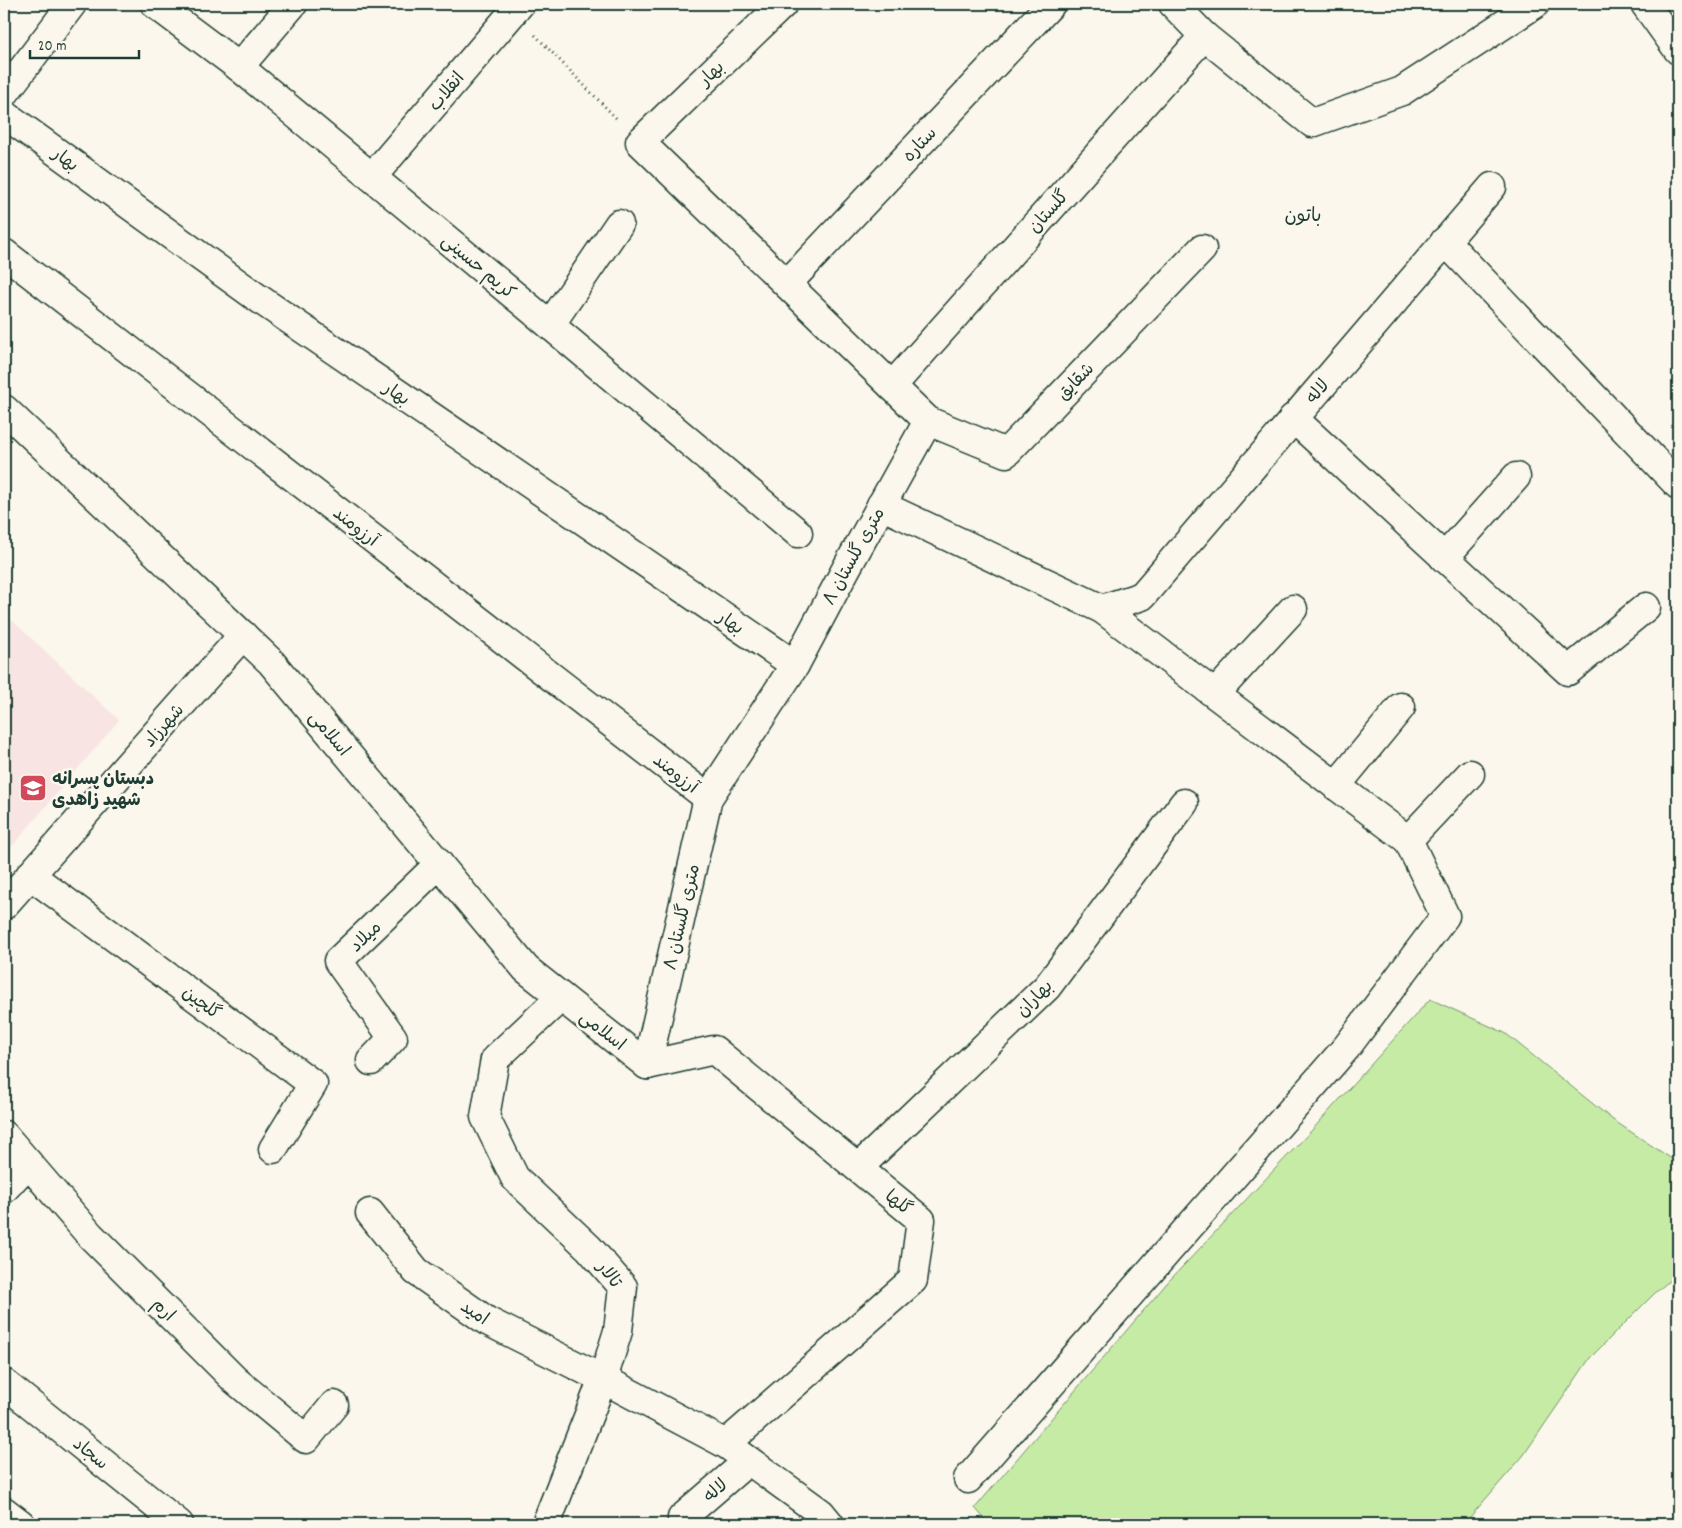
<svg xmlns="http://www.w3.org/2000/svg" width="1682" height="1528" font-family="Dekko,'Playpen Sans Arabic',sans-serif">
<rect width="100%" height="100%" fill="#fbf7ec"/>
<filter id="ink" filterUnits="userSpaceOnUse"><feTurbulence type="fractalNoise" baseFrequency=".02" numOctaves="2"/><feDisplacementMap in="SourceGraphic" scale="10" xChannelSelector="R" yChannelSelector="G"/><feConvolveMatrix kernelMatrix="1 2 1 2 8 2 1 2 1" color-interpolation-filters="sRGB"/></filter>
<g filter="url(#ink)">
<path fill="#f7e4e3" d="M 4,613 L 119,720 L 4,856 Z"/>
<path fill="#c6eba5" stroke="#72946c" d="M 1430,999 L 1505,1033 L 1613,1120 L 1678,1163 L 1678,1273 L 1654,1294 L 1590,1358 L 1523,1456 L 1464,1524 L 989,1524 L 975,1508 L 1167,1283 L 1312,1130 Z"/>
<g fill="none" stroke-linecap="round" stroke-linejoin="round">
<g stroke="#1f3d34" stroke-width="31">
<g id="minor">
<path d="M 155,4 L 239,67 L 550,325 L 798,533"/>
<path d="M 1173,4 L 1204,36 L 1312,123 L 1402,91 L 1535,4"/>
<path d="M 1645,4 L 1678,50"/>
<path d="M 239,67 L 293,4"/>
<path d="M 4,94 L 72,4"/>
<path d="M 4,114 L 255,296 L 795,665"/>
<path d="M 372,177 L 520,4"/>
<path d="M 1445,241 L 1678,485"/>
<path d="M 4,253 L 708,798"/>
<path d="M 787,284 L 1051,4"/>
<path d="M 550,325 L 619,224"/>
<path d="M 892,386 L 1204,36"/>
<path d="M 4,409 L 271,662 L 526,969 L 647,1065"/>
<path d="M 1293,418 L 1568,671 L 1646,607"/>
<path d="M 928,421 L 1006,453 L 1202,249"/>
<path d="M 881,505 L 1102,609 L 1142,596 L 1492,187"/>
<path d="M 1444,558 L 1516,477"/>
<path d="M 1102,609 L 1408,840 L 1470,774"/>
<path d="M 1215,694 L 1293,609"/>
<path d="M 1336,786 L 1401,707"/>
<path d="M 30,875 L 313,1084 L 273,1149"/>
<path d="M 4,905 L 243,635"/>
<path d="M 371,1061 L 393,1038 L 338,961 L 439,864"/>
<path d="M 647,1065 L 708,798 L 795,665 L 846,569 L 928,421 L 640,142 L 783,4"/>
<path d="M 647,1065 L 714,1050 L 921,1220 L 913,1280 L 726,1444"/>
<path d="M 4,1135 L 90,1235 L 235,1380 L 306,1439 L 334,1405"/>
<path d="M 858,1168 L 1047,987 L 1184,803"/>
<path d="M 4,1189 L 28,1163"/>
<path d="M 370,1213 L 416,1271 L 487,1321 L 603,1379 L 726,1444 L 821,1513 L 830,1524"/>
<path d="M 4,1383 L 179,1524"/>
<path d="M 968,1479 L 1346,1048 L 1445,916 L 1408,840"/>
<path d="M 4,1511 L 21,1524"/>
<path d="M 682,1518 L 748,1461"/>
<path d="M 546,1524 L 603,1379 L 618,1331 L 623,1287 L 589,1248 L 515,1178 L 485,1117 L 495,1059 L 561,997"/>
</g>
</g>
<path stroke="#1f3d34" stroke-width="3" stroke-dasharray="1 4" stroke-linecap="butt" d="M 535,35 L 618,120"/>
<use href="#minor" stroke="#fbf7ec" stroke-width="28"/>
</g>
</g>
<defs>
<g id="school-square" transform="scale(1.4375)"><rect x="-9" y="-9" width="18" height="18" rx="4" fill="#d1495b" stroke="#fbf7ec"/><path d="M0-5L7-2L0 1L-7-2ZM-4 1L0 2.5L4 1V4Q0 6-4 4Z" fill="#fff"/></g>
</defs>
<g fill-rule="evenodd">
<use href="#school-square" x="33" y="788"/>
</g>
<g text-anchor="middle" stroke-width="5" stroke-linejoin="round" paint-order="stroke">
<g font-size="18" fill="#1f3d34" stroke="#fbf7ec">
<text transform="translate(711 73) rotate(-44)" y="6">بهار</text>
<text transform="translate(446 91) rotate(-50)" y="6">انقلاب</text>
<text transform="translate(919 144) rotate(-47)" y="6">ستاره</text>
<text transform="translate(66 159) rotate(36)" y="6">بهار</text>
<text transform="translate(1048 211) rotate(-48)" y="6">گلستان</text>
<text transform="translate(479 266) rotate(40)" y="6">کریم حسینی</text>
<text transform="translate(1075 381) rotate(-46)" y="6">شقایق</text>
<text transform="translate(1317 391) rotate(-49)" y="6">لاله</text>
<text transform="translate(397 393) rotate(34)" y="6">بهار</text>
<text transform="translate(356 526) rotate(38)" y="6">آرزومند</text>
<text transform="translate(853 556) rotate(-61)" y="6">۸ متری گلستان</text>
<text transform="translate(731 622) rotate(34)" y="6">بهار</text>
<text transform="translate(163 725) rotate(-48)" y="6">شهرزاد</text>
<text transform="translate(330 733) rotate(50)" y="6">اسلامی</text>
<text transform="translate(676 773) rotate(38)" y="6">آرزومند</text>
<text transform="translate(681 917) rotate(-77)" y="6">۸ متری گلستان</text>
<text transform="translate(365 936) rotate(-44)" y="6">میلاد</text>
<text transform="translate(1034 998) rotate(-46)" y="6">بهاران</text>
<text transform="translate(202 1002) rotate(37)" y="6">گلچین</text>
<text transform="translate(603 1030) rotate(38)" y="6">اسلامی</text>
<text transform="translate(899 1202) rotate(39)" y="6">گلها</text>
<text transform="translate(610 1274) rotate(53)" y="6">تالار</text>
<text transform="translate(164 1309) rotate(45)" y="6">ارم</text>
<text transform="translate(475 1312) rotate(34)" y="6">امید</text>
<text transform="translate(91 1453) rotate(39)" y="6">سجاد</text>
<text transform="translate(715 1490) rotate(-41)" y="6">لاله</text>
</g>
<g font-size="18" font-weight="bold" fill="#1f3d34" stroke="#fbf7ec" text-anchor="start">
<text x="52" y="784">دبستان پسرانه<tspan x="52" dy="21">شهید زاهدی</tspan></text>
</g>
<g font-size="19" fill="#1f3d34" stroke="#fbf7ec">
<text x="1303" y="221">باتون</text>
</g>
</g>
<rect width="1682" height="1528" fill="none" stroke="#fbf7ec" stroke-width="20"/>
<rect x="10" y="10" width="1662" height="1508" fill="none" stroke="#1f3d34" stroke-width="2" filter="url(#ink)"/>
<path d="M30 50v8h109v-8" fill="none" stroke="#1f3d34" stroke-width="2.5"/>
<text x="38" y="50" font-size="15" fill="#1f3d34" stroke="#fbf7ec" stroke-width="4" paint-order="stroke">20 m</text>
</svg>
